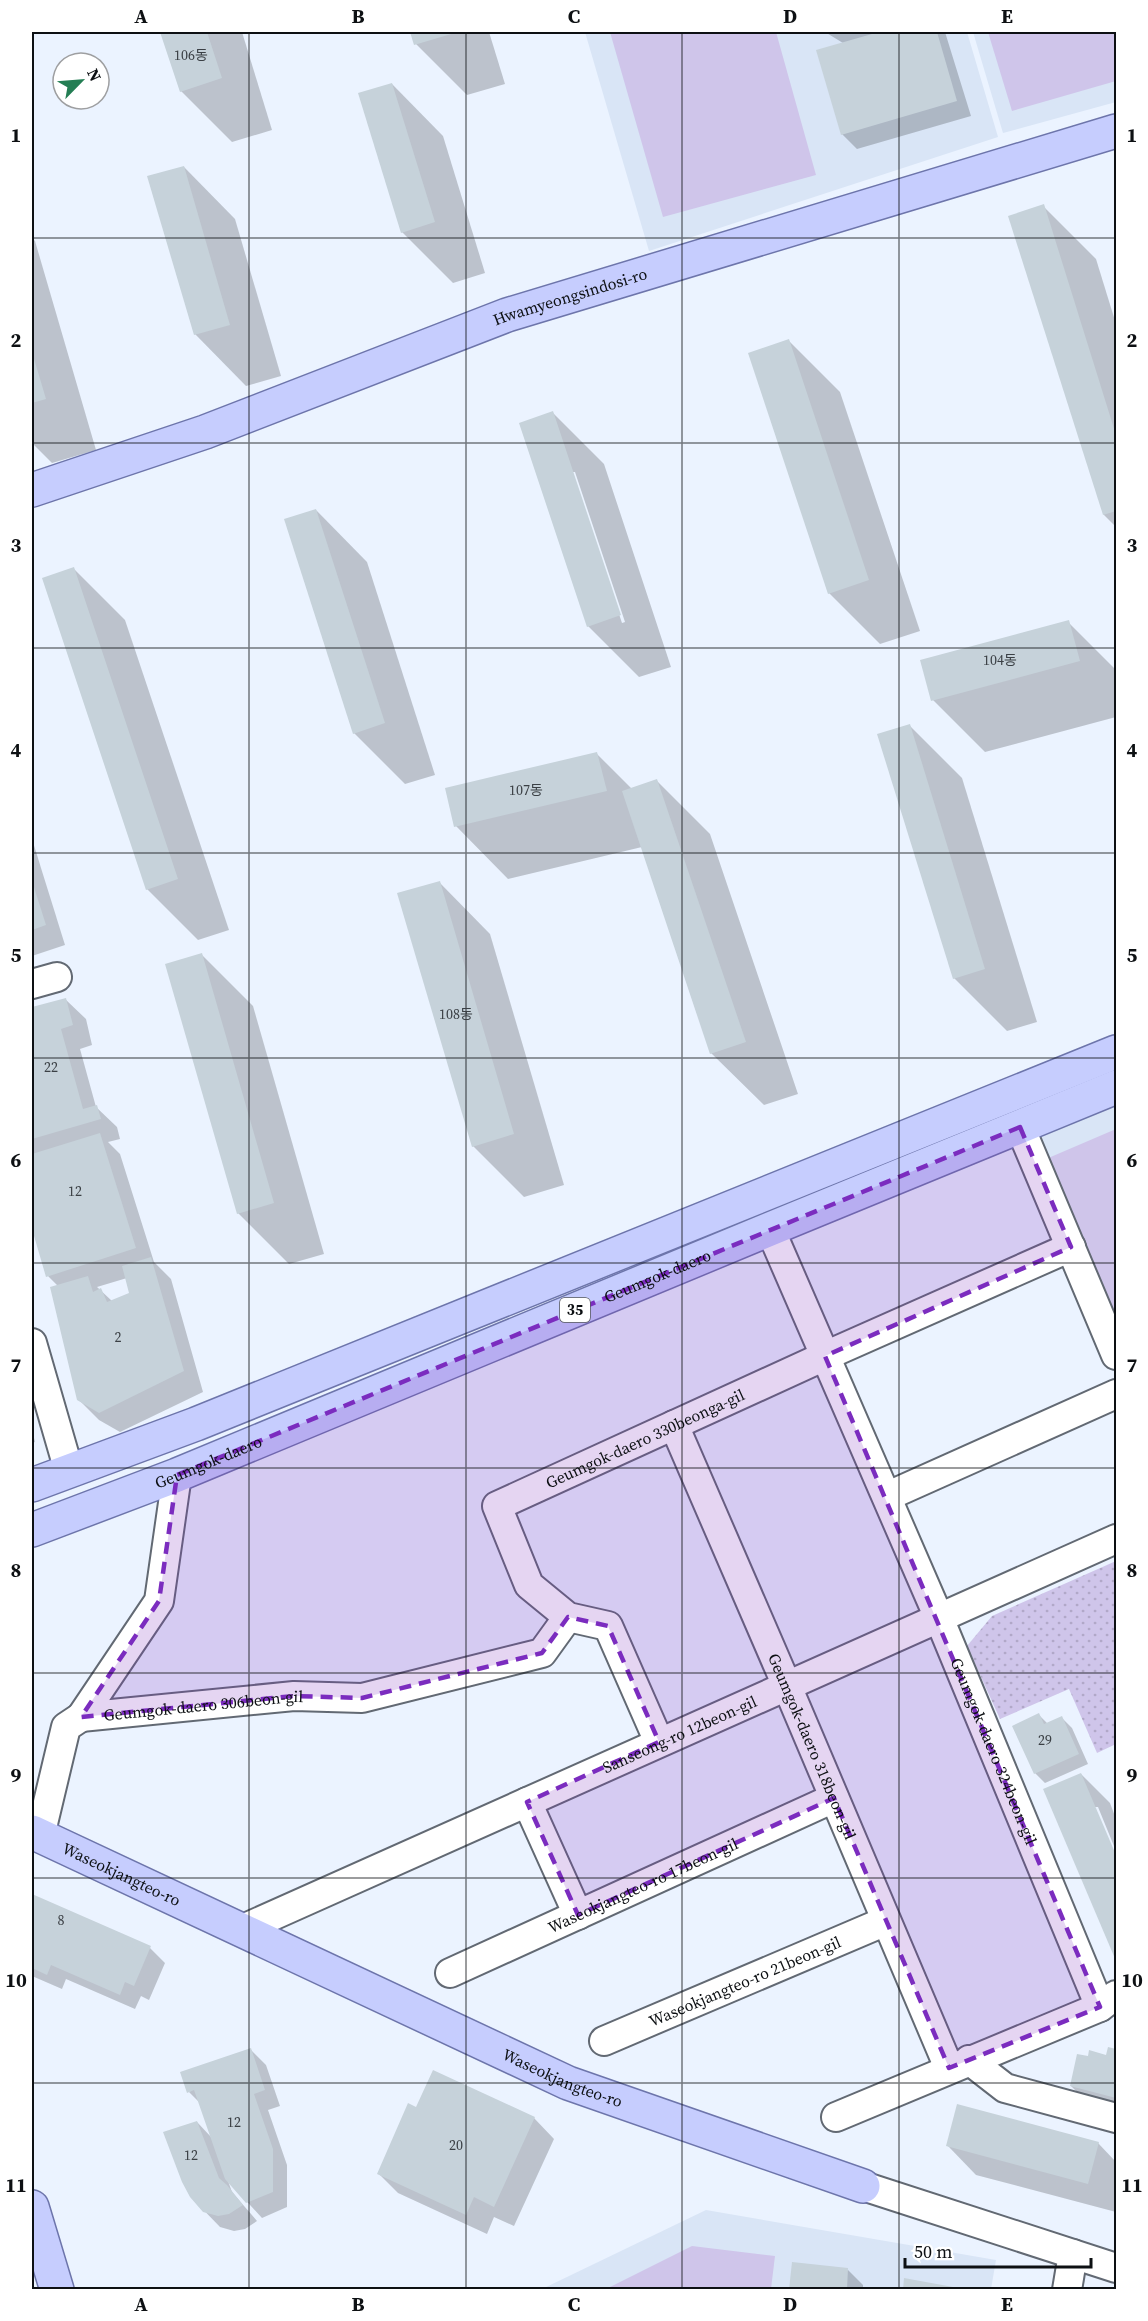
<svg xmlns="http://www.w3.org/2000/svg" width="1148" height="2321" font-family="'Source Serif 4','Noto Sans KR',serif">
<defs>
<pattern id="park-dots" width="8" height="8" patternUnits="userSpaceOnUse" patternTransform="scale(1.5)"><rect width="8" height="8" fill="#cfc5ea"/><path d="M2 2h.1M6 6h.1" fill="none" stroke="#b1a8c8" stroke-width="1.8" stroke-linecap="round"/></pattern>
</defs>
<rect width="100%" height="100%" fill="#ebf3ff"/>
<g fill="#d9e5f6">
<path d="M 585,32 L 967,32 L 998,137 L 649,251 Z"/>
<path d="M 973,32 L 1116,32 L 1116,102 L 1003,133 Z"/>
<path d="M 1116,1099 L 1116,1325 L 1036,1131 Z"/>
<path d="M 706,2210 L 996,2260 L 991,2289 L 540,2290 Z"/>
</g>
<path fill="url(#park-dots)" d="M 1116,1561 L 1116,1744 L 1097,1753 L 1069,1689 L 1000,1719 L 967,1646 L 992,1616 Z"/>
<g fill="#cfc5ea">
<path d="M 610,32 L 776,32 L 816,175 L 663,217 Z"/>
<path d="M 988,32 L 1116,32 L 1116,81 L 1012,111 Z"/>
<path d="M 1116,1129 L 1116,1319 L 1046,1159 Z"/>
<path d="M 692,2246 L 775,2256 L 771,2289 L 606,2289 Z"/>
</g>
<g fill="#0003" fill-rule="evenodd">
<path d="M 162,32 L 242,32 L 272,130 L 232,142 L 181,91 Z"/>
<path d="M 412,32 L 489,32 L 505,84 L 467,95 L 416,44 Z"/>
<path d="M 825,32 L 878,32 L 877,34 L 884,32 L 945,32 L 971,116 L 857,149 L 842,134 L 843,43 Z"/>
<path d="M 392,84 L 443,136 L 485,273 L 453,283 L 402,232 Z"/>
<path d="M 184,167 L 235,219 L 281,376 L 246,386 L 195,334 Z"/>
<path d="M 1043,206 L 1096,259 L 1116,324 L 1116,527 L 1104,515 L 1010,217 Z"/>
<path d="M 32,238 L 35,241 L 96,450 L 52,463 L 32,443 Z"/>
<path d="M 789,341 L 840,392 L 920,631 L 880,644 L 829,593 Z"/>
<path d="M 553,413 L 604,464 L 671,667 L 639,677 L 588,626 ZM 572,472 L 575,472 L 625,622 L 622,623 Z"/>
<path d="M 316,510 L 367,562 L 435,775 L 405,784 L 354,733 Z"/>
<path d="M 74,569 L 125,620 L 229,930 L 198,940 L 147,889 Z"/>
<path d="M 1068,622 L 1116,670 L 1116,717 L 985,752 L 933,700 Z"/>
<path d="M 909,725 L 962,778 L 1037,1022 L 1007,1031 L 954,978 Z"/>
<path d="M 597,754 L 632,789 L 657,781 L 710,834 L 798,1094 L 764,1105 L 711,1053 L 642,847 L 508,879 L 456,826 Z"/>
<path d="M 32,839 L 65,945 L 32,956 Z"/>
<path d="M 439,882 L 490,934 L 564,1185 L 524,1197 L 473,1146 Z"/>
<path d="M 202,955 L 253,1006 L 324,1254 L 289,1264 L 238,1213 Z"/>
<path d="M 65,999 L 86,1019 L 92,1045 L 80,1049 L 96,1107 L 117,1127 L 120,1139 L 108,1142 L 120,1154 L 154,1262 L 171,1279 L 203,1392 L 120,1432 L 99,1420 L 78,1399 L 58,1286 L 48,1276 L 32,1224 L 32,1008 ZM 127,1278 L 131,1293 L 112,1301 L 97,1287 Z"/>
<path d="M 32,1430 L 35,1442 L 32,1443 Z"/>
<path d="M 1039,1715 L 1048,1724 L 1062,1718 L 1072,1728 L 1088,1764 L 1045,1783 L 1035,1773 Z"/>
<path d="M 1081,1774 L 1110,1803 L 1116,1819 L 1116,1851 L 1098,1807 L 1094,1807 L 1116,1858 L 1116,1957 L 1045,1790 Z"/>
<path d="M 32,1896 L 150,1948 L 165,1963 L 149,2000 L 141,1996 L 135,2009 L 66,1979 L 62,1989 L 32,1976 Z"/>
<path d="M 1109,2049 L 1116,2051 L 1116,2119 L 1100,2115 L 1071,2086 L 1089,2058 L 1107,2056 Z"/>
<path d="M 251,2050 L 266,2065 L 280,2106 L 268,2110 L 287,2165 L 287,2207 L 262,2218 L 228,2181 L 232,2192 L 257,2221 L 245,2229 L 234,2231 L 220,2227 L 191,2197 L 197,2122 L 212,2138 L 200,2103 L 189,2092 Z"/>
<path d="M 417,2109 L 534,2118 L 554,2139 L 514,2226 L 494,2217 L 487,2234 L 398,2193 L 378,2173 Z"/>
<path d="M 1098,2143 L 1116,2162 L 1116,2212 L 976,2175 L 948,2146 Z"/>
<path d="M 848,2270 L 863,2285 L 863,2290 L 790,2290 Z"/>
</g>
<g fill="#c6d2da">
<path d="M 160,32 L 207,32 L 222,78 L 180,92 Z"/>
<path d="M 410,32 L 458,32 L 414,45 Z"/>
<path d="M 879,32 L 937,32 L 957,101 L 841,135 L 816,50 Z"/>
<path d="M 392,83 L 435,222 L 401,233 L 358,93 Z"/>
<path d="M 184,166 L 230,325 L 194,335 L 147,176 Z"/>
<path d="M 1044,204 L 1116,435 L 1116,511 L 1103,515 L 1008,216 Z"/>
<path d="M 789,339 L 869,580 L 828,594 L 748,353 Z"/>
<path d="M 32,352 L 46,399 L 32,403 Z"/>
<path d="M 553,411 L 621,615 L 587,627 L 519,423 Z"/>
<path d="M 316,509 L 385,723 L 353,734 L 284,519 Z"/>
<path d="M 74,567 L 178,879 L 146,890 L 42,578 Z"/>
<path d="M 1069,620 L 1080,661 L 931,701 L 920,660 Z"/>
<path d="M 910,724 L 985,969 L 953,979 L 877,734 Z"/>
<path d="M 597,752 L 607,791 L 454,827 L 445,788 Z"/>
<path d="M 657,779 L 746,1042 L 710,1054 L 622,791 Z"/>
<path d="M 32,881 L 46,925 L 32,930 Z"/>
<path d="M 440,881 L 514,1134 L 472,1147 L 397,893 Z"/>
<path d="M 202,953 L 274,1203 L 237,1214 L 165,964 Z"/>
<path d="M 66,998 L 73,1025 L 61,1029 L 83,1109 L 97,1105 L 101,1119 L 32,1139 L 32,1007 Z"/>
<path d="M 100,1133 L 136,1248 L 46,1277 L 32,1229 L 32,1154 Z"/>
<path d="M 151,1257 L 184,1371 L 99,1413 L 77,1400 L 50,1287 L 88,1276 L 93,1292 L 101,1288 L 107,1302 L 129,1293 L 122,1266 Z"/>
<path d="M 1039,1713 L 1044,1724 L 1062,1716 L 1079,1754 L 1034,1774 L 1012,1726 Z"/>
<path d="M 1081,1773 L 1116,1855 L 1116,1961 L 1043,1789 Z"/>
<path d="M 32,1894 L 151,1946 L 134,1986 L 125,1982 L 120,1995 L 51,1965 L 47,1975 L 32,1968 Z"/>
<path d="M 1108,2047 L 1116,2049 L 1116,2098 L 1070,2086 L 1077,2054 L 1088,2056 L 1089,2050 L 1106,2055 Z"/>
<path d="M 251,2048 L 265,2090 L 254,2094 L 273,2149 L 273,2192 L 246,2203 L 225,2179 L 194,2090 L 187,2093 L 180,2072 Z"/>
<path d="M 433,2070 L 535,2117 L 494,2207 L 474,2197 L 466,2215 L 377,2174 L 408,2103 L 416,2107 Z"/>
<path d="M 957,2104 L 1099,2142 L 1088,2184 L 946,2146 Z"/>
<path d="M 197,2121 L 219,2178 L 227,2185 L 243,2205 L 229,2214 L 218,2216 L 203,2212 L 190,2197 L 182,2182 L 163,2132 Z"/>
<path d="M 792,2262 L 848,2268 L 847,2290 L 789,2290 Z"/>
<path d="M 904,2278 L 953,2287 L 952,2290 L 903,2290 Z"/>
</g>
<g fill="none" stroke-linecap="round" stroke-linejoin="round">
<g stroke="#626973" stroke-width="32">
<g id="minor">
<path d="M 32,984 L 57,977"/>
<path d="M 1020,1127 L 1116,1355"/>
<path id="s1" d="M 770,1229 L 939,1618 L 1100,2007"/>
<path d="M 32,1343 L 69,1471"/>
<path id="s2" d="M 674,1425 L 787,1686 L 949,2068"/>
<path id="s3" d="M 177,1475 L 159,1601 L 81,1717 L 294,1696 L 362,1698 L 542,1653 L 568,1617"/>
<path d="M 888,1496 L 1116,1394"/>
<path id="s4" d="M 659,1742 L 608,1626 L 568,1617 L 529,1585 L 497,1506 L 825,1356 L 1071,1247"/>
<path d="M 527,1802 L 578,1915"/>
<path d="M 40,1836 L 66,1727 L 81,1717"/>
<path id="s5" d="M 243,1929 L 1116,1539"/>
<path id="s6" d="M 450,1973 L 834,1798"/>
<path id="s7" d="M 604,2041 L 886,1921"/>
<path d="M 969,2060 L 1005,2088 L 1116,2118"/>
<path d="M 836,2117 L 1100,2007 L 1116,1995"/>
<path d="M 863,2186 L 1116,2268"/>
<path d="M 1067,2290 L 1073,2254"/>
</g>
</g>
<g stroke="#6d75ab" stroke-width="36">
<g id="major">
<path id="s8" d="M 32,490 L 205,432 L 507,315 L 1116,131"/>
<path d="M 32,1485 L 196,1424 L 1116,1052"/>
<path id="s9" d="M 32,1530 L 177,1475 L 770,1229 L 1116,1087"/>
<path id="s10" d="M 32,1832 L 568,2083 L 863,2186"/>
<path d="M 32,2207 L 57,2290"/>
</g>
</g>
<use href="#minor" stroke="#fff" stroke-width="28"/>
<use href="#major" stroke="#c6cdfe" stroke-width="33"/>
</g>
<path fill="#7b2cbf" fill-opacity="0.2" stroke="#7b2cbf" stroke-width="4.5" stroke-dasharray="12 8" stroke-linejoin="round" d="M 1020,1127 L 1071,1247 L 825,1356 L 1100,2007 L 949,2068 L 834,1798 L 578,1915 L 527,1802 L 659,1742 L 608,1626 L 568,1617 L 542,1653 L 362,1698 L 294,1696 L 81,1717 L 159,1601 L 177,1475 Z"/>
<path fill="none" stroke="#0d1013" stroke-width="1.5" stroke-opacity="0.55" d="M 249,32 L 249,2290M 466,32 L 466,2290M 682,32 L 682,2290M 899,32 L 899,2290M 32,238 L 1116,238M 32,443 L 1116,443M 32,648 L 1116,648M 32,853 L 1116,853M 32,1058 L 1116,1058M 32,1263 L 1116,1263M 32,1468 L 1116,1468M 32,1673 L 1116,1673M 32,1878 L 1116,1878M 32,2083 L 1116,2083"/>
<g text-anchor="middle" stroke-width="4.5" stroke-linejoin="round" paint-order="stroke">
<g font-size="14" fill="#3b4045">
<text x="191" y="60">106동</text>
<text x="1000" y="665">104동</text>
<text x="526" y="795">107동</text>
<text x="456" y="1019">108동</text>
<text x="51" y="1072">22</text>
<text x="75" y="1196">12</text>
<text x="118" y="1342">2</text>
<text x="1045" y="1745">29</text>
<text x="61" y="1925">8</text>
<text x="234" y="2127">12</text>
<text x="456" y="2150">20</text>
<text x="191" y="2160">12</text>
</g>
<rect fill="#fff" stroke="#56585a" stroke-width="1.5" x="560" y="1298" width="30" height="24" rx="4.5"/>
<g font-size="15" font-weight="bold" fill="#0d1013">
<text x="575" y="1315">35</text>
</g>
<g font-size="16" fill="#0d1013" stroke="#fff">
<text dy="6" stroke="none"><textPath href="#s8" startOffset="572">Hwamyeongsindosi-ro</textPath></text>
<text dy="6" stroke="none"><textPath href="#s9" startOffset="675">Geumgok-daero</textPath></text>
<text dy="6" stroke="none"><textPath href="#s4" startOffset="466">Geumgok-daero 330beonga-gil</textPath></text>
<text dy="6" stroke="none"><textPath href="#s9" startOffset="189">Geumgok-daero</textPath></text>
<text dy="6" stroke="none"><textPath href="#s3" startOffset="390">Geumgok-daero 306beon-gil</textPath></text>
<text dy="6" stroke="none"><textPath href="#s5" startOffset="478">Sanseong-ro 12beon-gil</textPath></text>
<text dy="6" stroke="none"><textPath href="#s2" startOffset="350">Geumgok-daero 318beon-gil</textPath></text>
<text dy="6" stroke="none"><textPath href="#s1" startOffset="568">Geumgok-daero 324beon-gil</textPath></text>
<text dy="6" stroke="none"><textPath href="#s10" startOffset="99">Waseokjangteo-ro</textPath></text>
<text dy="6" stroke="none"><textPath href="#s6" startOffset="212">Waseokjangteo-ro 17beon-gil</textPath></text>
<text dy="6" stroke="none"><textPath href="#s7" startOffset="153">Waseokjangteo-ro 21beon-gil</textPath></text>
<text dy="6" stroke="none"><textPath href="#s10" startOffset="585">Waseokjangteo-ro</textPath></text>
</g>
</g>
<rect width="1148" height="2321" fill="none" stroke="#ffffff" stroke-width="66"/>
<g transform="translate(81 81) rotate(65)"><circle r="28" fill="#ffffff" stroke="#9e9fa1" stroke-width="1.5"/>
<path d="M0-4.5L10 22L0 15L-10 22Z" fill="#247e54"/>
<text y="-9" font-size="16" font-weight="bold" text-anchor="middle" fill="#0d1013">N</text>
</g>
<path d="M905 2258v9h186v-9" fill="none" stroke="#0d1013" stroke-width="3"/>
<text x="914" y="2258" font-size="18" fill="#0d1013" stroke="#ffffff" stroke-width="4.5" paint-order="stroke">50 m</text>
<rect x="33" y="33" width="1082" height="2255" fill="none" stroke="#0d1013" stroke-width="2"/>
<g font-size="20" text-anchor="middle" font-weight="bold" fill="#0d1013">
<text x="141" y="23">A</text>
<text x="358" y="23">B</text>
<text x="574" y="23">C</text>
<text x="790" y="23">D</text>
<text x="1007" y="23">E</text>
<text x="16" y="142">1</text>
<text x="1132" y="142">1</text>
<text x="16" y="347">2</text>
<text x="1132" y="347">2</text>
<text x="16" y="552">3</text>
<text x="1132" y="552">3</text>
<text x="16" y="757">4</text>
<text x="1132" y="757">4</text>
<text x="16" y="962">5</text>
<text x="1132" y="962">5</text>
<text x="16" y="1167">6</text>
<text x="1132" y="1167">6</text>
<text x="16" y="1372">7</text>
<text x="1132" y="1372">7</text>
<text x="16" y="1577">8</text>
<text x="1132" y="1577">8</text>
<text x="16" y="1782">9</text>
<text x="1132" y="1782">9</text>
<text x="16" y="1987">10</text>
<text x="1132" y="1987">10</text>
<text x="16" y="2192">11</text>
<text x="1132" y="2192">11</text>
<text x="141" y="2311">A</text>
<text x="358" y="2311">B</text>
<text x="574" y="2311">C</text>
<text x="790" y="2311">D</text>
<text x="1007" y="2311">E</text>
</g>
</svg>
